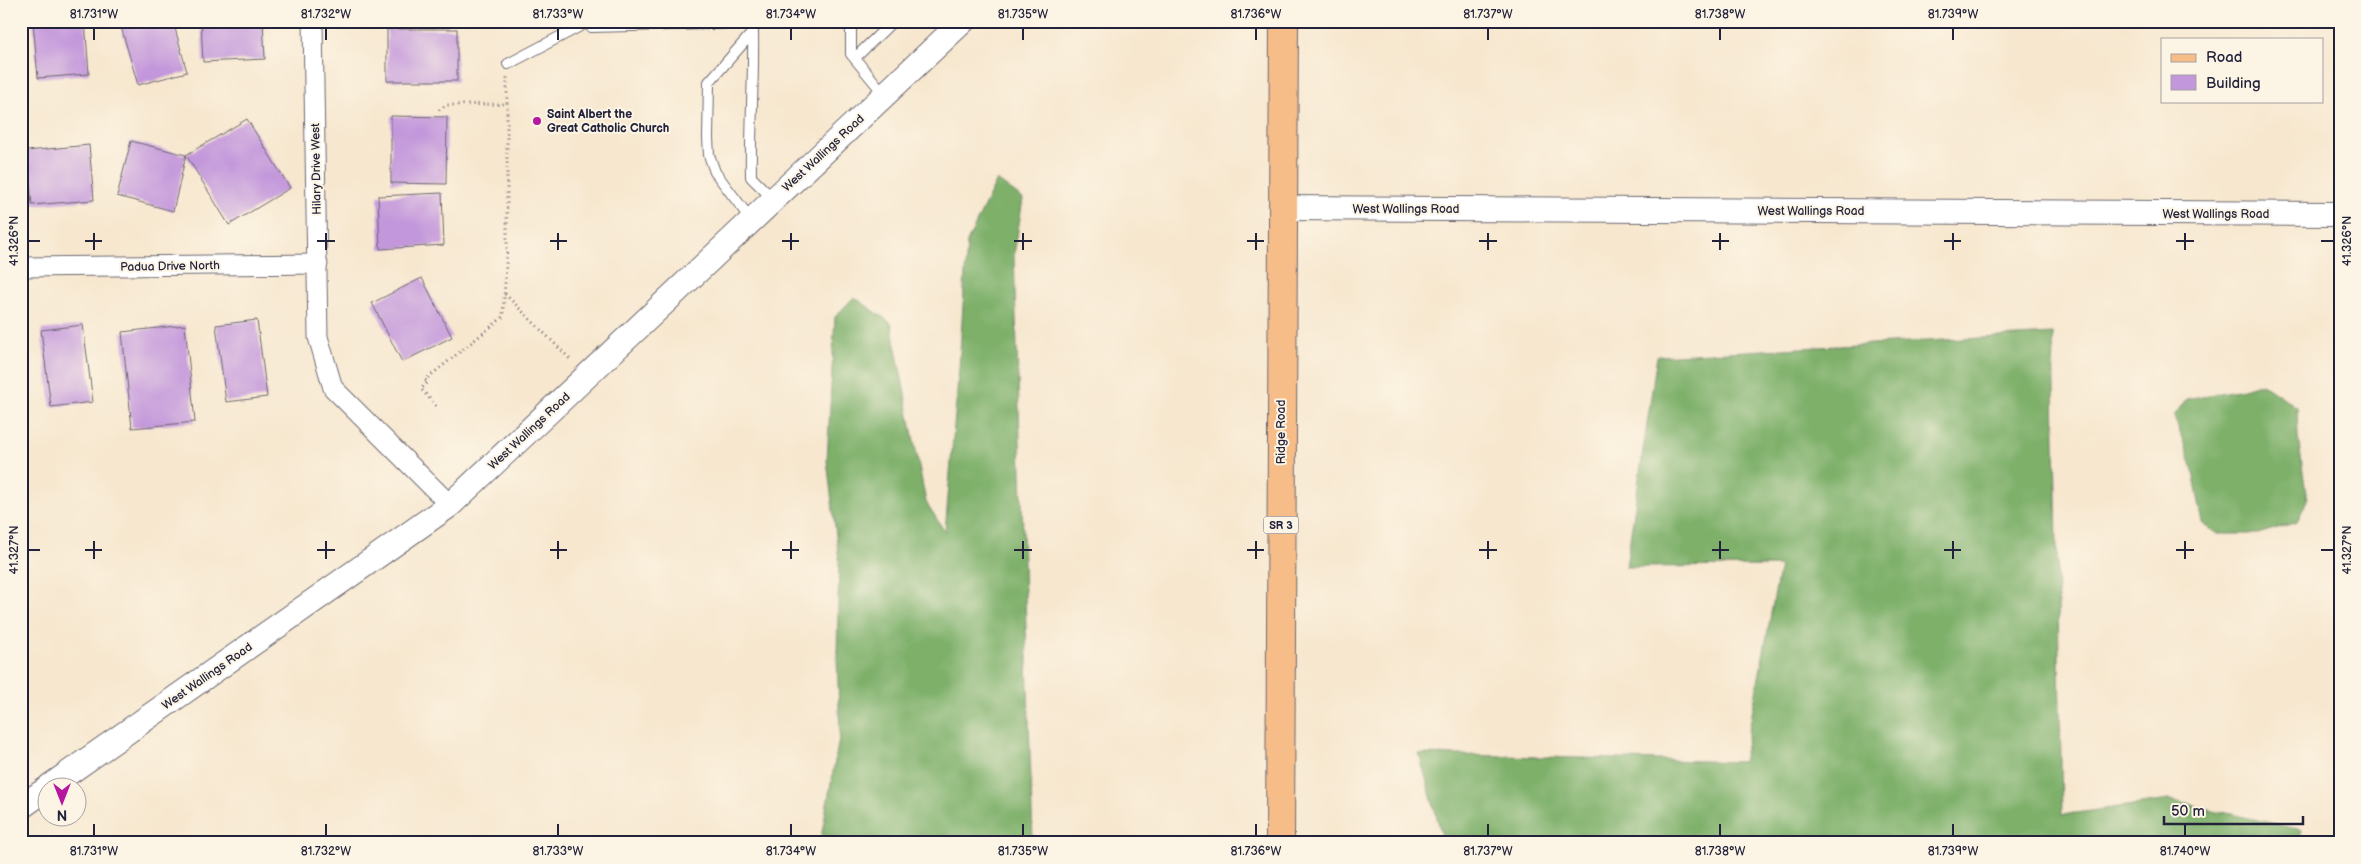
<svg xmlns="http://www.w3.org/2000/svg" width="2361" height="864" font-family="'Balsamiq Sans',sans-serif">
<rect width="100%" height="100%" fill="#fcf5e5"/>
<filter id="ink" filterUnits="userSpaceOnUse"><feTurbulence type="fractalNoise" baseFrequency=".02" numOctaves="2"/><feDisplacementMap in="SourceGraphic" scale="10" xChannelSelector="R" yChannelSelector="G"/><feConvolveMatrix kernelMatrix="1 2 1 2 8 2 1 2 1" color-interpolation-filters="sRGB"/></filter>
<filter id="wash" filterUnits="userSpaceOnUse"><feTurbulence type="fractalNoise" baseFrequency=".0096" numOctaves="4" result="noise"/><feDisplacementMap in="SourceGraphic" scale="20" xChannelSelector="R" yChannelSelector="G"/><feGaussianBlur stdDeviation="1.12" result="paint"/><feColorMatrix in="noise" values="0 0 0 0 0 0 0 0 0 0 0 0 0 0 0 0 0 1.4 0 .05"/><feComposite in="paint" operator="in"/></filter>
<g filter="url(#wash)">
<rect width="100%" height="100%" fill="#f7e7cf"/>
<g fill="#7eb06b" stroke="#506953">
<path d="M 997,180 L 1023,199 L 1014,255 L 1033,843 L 820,843 L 840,734 L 837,657 L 839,560 L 827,460 L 835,317 L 854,297 L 891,323 L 926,502 L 945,532 L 959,368 L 967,242 Z"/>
<path d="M 2053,334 L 2062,815 L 2169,800 L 2302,830 L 2299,843 L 1444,843 L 1419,754 L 1743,762 L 1780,566 L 1626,567 L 1657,356 Z"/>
<path d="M 2262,383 L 2297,407 L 2298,437 L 2307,500 L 2297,522 L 2258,534 L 2217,534 L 2203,523 L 2192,466 L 2174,416 L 2186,399 L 2243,389 Z"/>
</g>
<g id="blocks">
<g fill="#c397db">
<path d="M 33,21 L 85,21 L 89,74 L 38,78 Z"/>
<path d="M 142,21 L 173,21 L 187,72 L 138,85 L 121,27 Z"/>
<path d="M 201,21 L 263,21 L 265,59 L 203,62 Z"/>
<rect x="387" y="29" width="70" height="52"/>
<path d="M 391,116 L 447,117 L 446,184 L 391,183 Z"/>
<path d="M 247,119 L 290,188 L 229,225 L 186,155 Z"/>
<path d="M 131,141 L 186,155 L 173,211 L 117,196 Z"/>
<path d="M 89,145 L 94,200 L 32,205 L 27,151 Z"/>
<path d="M 442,193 L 444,245 L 380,249 L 378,196 Z"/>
<path d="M 422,278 L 452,337 L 402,362 L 372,303 Z"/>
<path d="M 257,320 L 267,397 L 226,402 L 216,325 Z"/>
<path d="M 83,325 L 93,402 L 51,407 L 41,330 Z"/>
<path d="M 185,325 L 195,422 L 132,428 L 122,332 Z"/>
</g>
</g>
</g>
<g filter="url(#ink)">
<use href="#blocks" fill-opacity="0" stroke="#6d676f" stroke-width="1"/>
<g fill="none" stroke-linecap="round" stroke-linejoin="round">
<g stroke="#6d676f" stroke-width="12">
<g id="service">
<path d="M 585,21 L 591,27 L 753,23"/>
<path d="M 851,21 L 851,54 L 885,95"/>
<path d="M 753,32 C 754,80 750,128 751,177 L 774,200"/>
<path d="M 855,58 L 893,21"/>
<path d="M 508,64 L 586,23"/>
<path d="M 752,221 L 715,172 L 709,155 L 708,138 L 709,82 L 753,32 L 753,21"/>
</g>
</g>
<g stroke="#6d676f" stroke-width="21">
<g id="minor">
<path d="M 313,21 L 318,337 L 333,388 L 450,505"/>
<path d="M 21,267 L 318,264"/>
</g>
</g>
<g stroke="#6d676f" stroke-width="26">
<g id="tertiary">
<path d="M 1282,208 L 2340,214"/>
<path d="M 50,786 L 450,505 L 963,21"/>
<path d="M 21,807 L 48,788"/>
</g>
</g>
<g stroke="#6d676f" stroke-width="30">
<path id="primary" d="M 1280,843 L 1284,21"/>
</g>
<g stroke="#6d676f" stroke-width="3" stroke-dasharray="1 4" stroke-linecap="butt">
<path d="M 439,110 L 447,105 L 507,104"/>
<path d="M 505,294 L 571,360"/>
<path d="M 436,406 L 421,389 L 428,382 L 425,380 L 503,317 L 507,246 L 507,77"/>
</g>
<use href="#service" stroke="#fff" stroke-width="10"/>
<use href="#minor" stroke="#fff" stroke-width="19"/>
<use href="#tertiary" stroke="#fff" stroke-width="24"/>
<use href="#primary" stroke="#f7bd88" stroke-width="28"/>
</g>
</g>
<path fill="none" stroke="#22223b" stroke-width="2" d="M 94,28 L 94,40M 326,28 L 326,40M 558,28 L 558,40M 791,28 L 791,40M 1023,28 L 1023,40M 1256,28 L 1256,40M 1488,28 L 1488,40M 1720,28 L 1720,40M 1953,28 L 1953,40M 94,233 L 94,250M 326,233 L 326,250M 558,233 L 558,250M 791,233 L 791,250M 1023,233 L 1023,250M 1256,233 L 1256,250M 1488,233 L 1488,250M 1720,233 L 1720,250M 1953,233 L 1953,250M 2185,233 L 2185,250M 28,241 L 40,241M 85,241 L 102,241M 317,241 L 335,241M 550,241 L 567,241M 782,241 L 799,241M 1014,241 L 1032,241M 1247,241 L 1264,241M 1479,241 L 1497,241M 1712,241 L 1729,241M 1944,241 L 1961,241M 2176,241 L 2194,241M 2321,241 L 2334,241M 94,541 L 94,559M 326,541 L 326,559M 558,541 L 558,559M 791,541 L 791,559M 1023,541 L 1023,559M 1256,541 L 1256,559M 1488,541 L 1488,559M 1720,541 L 1720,559M 1953,541 L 1953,559M 2185,541 L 2185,559M 28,550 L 40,550M 85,550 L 102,550M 317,550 L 335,550M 550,550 L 567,550M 782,550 L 799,550M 1014,550 L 1032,550M 1247,550 L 1264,550M 1479,550 L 1497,550M 1712,550 L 1729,550M 1944,550 L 1961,550M 2176,550 L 2194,550M 2321,550 L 2334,550M 94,824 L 94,836M 326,824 L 326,836M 558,824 L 558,836M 791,824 L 791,836M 1023,824 L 1023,836M 1256,824 L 1256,836M 1488,824 L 1488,836M 1720,824 L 1720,836M 1953,824 L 1953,836M 2185,824 L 2185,836"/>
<circle fill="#b5179e" stroke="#fcf5e5" stroke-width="2" cx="537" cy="121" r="5"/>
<g text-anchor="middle" stroke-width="4" stroke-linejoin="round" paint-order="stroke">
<rect fill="#fcf5e5" stroke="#63616e" stroke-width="1" x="1263.5" y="516.5" width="35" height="17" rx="4"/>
<g font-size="11" font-weight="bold" fill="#22223b">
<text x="1281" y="529">SR 3</text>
</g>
<g font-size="12" font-weight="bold" fill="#22223b" stroke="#fcf5e5" text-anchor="start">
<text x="547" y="118">Saint Albert the<tspan x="547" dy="14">Great Catholic Church</tspan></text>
</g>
<g font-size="12" fill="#22223b" stroke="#fcf5e5">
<text transform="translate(823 153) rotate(-43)" y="4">West Wallings Road</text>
<text transform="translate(316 169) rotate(-91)" y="4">Hilary Drive West</text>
<text x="1406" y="213">West Wallings Road</text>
<text x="1811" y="215">West Wallings Road</text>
<text x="2216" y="218">West Wallings Road</text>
<text transform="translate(170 266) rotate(-1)" y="4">Padua Drive North</text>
<text transform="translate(529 431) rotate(-43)" y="4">West Wallings Road</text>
<text transform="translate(1281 432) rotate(-90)" y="4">Ridge Road</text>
<text transform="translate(207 676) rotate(-35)" y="4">West Wallings Road</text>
</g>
</g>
<rect width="2361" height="864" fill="none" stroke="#fcf5e5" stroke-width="55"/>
<rect x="2161" y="38" width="162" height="65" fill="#fcf5e5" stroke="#a5a1a1"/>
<rect x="2171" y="54" width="25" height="8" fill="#f7bd88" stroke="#a5a1a1"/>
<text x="2206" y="62" font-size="15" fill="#22223b">Road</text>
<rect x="2171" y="75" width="25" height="15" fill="#c397db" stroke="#a5a1a1"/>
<text x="2206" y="88" font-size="15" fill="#22223b">Building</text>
<g transform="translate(62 802) rotate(180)"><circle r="24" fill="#fcf5e5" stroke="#a5a1a1"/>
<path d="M0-4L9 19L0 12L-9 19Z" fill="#b5179e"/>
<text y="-8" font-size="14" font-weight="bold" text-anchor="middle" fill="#22223b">N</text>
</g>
<path d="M2164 816v8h139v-8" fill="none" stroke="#22223b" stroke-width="2.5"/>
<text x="2171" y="816" font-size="15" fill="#22223b" stroke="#fcf5e5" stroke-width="4" paint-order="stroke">50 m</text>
<rect x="28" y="28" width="2306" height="808" fill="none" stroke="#22223b" stroke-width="2"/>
<g font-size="12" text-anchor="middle" fill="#22223b">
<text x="94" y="18">81.731°W</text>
<text x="326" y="18">81.732°W</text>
<text x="558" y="18">81.733°W</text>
<text x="791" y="18">81.734°W</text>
<text x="1023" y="18">81.735°W</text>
<text x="1256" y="18">81.736°W</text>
<text x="1488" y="18">81.737°W</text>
<text x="1720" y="18">81.738°W</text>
<text x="1953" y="18">81.739°W</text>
<text transform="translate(2347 241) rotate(-90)" y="4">41.326°N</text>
<text transform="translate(14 241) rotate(-90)" y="4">41.326°N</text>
<text transform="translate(2347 550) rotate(-90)" y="4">41.327°N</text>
<text transform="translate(14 550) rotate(-90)" y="4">41.327°N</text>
<text x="94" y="855">81.731°W</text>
<text x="326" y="855">81.732°W</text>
<text x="558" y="855">81.733°W</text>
<text x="791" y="855">81.734°W</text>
<text x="1023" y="855">81.735°W</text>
<text x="1256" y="855">81.736°W</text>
<text x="1488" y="855">81.737°W</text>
<text x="1720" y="855">81.738°W</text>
<text x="1953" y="855">81.739°W</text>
<text x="2185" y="855">81.740°W</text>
</g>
</svg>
